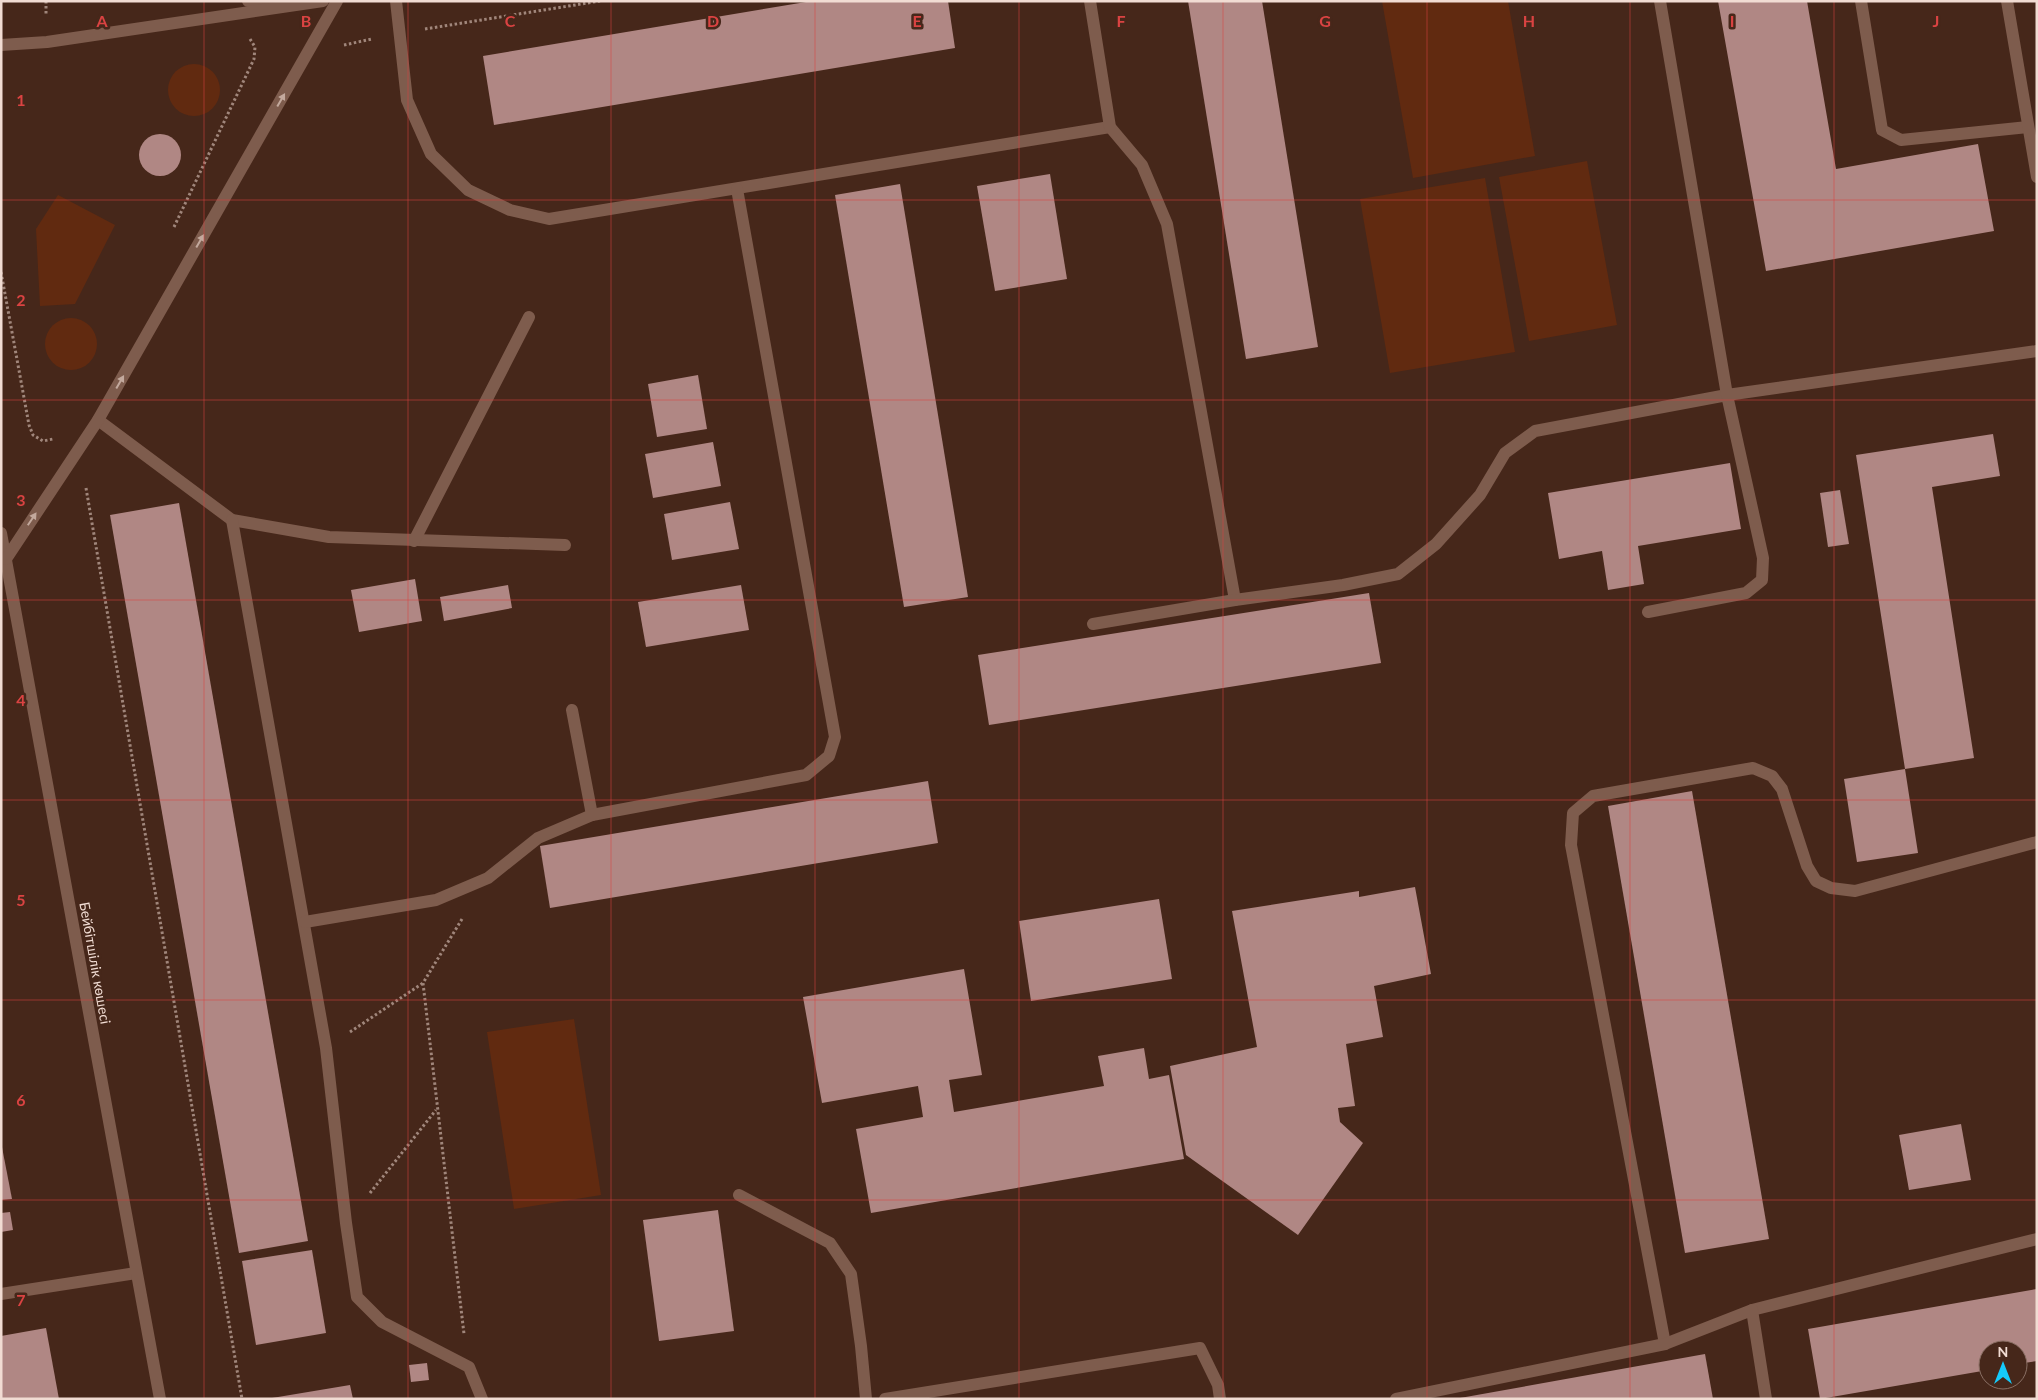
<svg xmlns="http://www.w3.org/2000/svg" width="2038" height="1400" font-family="Lato,sans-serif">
<rect width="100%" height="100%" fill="#46271a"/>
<g fill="#612a10">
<path d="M 1382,1 L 1508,1 L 1535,156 L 1413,178 Z"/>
<circle cx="194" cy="90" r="26"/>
<path d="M 1587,161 L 1617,325 L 1529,341 L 1499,177 Z"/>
<path d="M 1485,178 L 1515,352 L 1390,373 L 1360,199 Z"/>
<path d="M 58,195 L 115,225 L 75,304 L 40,306 L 36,229 Z"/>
<circle cx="71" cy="344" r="26"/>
<path d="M 574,1019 L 601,1195 L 514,1209 L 487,1032 Z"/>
</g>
<g fill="#b08784">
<path d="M 812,1 L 948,1 L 955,48 L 494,125 L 483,56 Z"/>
<path d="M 1188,1 L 1262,1 L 1318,347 L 1246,359 Z"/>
<path d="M 1718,1 L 1807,1 L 1836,169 L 1978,144 L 1994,231 L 1766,271 Z"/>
<circle cx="160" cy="155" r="21"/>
<path d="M 1050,174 L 1067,279 L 995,291 L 977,186 Z"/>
<path d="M 900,184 L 968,597 L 904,607 L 835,195 Z"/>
<path d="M 698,375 L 707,429 L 657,437 L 648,384 Z"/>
<path d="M 1993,434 L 2000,476 L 1932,487 L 1974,758 L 1905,769 L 1856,455 Z"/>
<path d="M 713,442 L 721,486 L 653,498 L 645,454 Z"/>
<path d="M 1730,463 L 1741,529 L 1638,546 L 1644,584 L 1608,590 L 1602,551 L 1559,559 L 1548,493 Z"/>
<path d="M 1840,490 L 1849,544 L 1828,547 L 1820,493 Z"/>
<path d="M 730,502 L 739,549 L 672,560 L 664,514 Z"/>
<path d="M 179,503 L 308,1241 L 239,1253 L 110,515 Z"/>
<path d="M 415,579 L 422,621 L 359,632 L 351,590 Z"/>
<path d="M 508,585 L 512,608 L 444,621 L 440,597 Z"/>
<path d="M 741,585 L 749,630 L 646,647 L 638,602 Z"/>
<path d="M 1369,593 L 1381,663 L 989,725 L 978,655 Z"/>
<path d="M 1905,769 L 1918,853 L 1857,862 L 1844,779 Z"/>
<path d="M 928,781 L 938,843 L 550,908 L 540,846 Z"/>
<path d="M 1692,791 L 1769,1239 L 1685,1253 L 1608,806 Z"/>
<path d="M 1415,887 L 1431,974 L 1374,986 L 1383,1037 L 1346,1044 L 1355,1106 L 1338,1108 L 1340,1122 L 1363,1143 L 1298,1235 L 1186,1155 L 1170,1066 L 1257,1047 L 1232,911 L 1359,891 L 1359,897 Z"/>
<path d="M 1159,899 L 1172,979 L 1031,1001 L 1019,921 Z"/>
<path d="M 964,969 L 982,1075 L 949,1080 L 954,1112 L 1104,1086 L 1098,1056 L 1144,1048 L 1149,1079 L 1169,1075 L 1184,1159 L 871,1213 L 856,1129 L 923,1117 L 918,1086 L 822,1103 L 803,997 Z"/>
<path d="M 1961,1124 L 1971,1180 L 1909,1190 L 1899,1135 Z"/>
<path d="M 1,1142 L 12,1199 L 1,1200 Z"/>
<path d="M 718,1210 L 734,1331 L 659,1341 L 643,1220 Z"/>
<path d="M 10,1212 L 13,1230 L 1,1232 L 1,1213 Z"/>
<path d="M 312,1250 L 326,1333 L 256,1345 L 242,1261 Z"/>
<path d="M 2037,1289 L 2037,1361 L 2018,1364 L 2018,1350 L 1988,1350 L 1988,1370 L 1820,1399 L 1808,1329 Z"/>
<path d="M 46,1328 L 59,1399 L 1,1399 L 1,1336 Z"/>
<path d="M 1705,1354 L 1713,1399 L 1460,1399 L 1460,1398 Z"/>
<path d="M 427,1363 L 429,1380 L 411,1382 L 409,1365 Z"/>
<path d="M 350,1385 L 353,1399 L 272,1399 L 272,1398 Z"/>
</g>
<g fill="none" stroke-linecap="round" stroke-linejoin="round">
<g stroke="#a0867b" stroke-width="3" stroke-dasharray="2.5 2.5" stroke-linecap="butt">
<path d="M 46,1 L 46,16"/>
<path d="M 425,29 L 600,1"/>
<path d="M 344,45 L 372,39"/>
<path d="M 174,227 L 254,59 L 255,47 L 250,39"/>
<path d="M 1,272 L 29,425 L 33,435 L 43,441 L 53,439"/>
<path d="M 86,488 L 242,1399"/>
<path d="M 462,919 L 423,983 L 464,1334"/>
<path d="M 350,1032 L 423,983"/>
<path d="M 370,1193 L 436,1110"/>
</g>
<g stroke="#7e5c4d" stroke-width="12">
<path d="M 396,1 L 407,100 L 431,154 L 468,190 L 510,210 L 549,219 L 1110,127"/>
<path d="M 1090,1 L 1110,127 L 1142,165 L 1167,224 L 1235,600 L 1343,585 L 1398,574 L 1436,544 L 1480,495 L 1505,453 L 1535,431 L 1727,395 L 1763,558 L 1762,580 L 1746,593 L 1648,612"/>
<path d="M 1660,1 L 1727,395 L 2037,351"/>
<path d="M 1861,1 L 1882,130 L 1901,140 L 2028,127"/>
<path d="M 2007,1 L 2037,177"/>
<path d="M 98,420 L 232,520 L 329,537 L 565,545"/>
<path d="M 232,520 L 326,1048 L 346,1223 L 357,1297 L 382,1322 L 469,1367 L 482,1399"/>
<path d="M 414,541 L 529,317"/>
<path d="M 1093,624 L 1235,600"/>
<path d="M 572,710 L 592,815"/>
<path d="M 305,922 L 436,900 L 488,878 L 538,838 L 592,815 L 806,775 L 829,756 L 835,737 L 737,189"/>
<path d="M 739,1195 L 830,1243 L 851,1274 L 861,1346 L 866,1399"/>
<path d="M 1,1294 L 136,1273"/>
<path d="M 1752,1310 L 2037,1239"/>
<path d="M 1665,1344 L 1571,845 L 1573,813 L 1593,796 L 1753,768 L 1772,776 L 1782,789 L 1807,866 L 1816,881 L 1831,888 L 1855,891 L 2037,842"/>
<path d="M 885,1399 L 1200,1348 L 1218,1385 L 1220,1399"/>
<path d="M 1396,1399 L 1665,1344 L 1752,1310 L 1766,1399"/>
</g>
<g stroke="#7e5c4d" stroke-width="12">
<path d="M 248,1 L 277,2"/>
<path d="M 1,45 L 47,42 L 323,1"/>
<path d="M 1,533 L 160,1399"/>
<path d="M 6,559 L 98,420 L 337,1"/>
</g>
</g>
<defs><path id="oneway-solid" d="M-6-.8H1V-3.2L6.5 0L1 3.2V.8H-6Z" transform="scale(1.25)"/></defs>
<g fill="#c3a99d">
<use href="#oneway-solid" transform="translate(281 100) rotate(-60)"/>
<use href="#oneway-solid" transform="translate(200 241) rotate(-60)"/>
<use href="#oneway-solid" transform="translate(120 382) rotate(-60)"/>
<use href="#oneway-solid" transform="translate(32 519) rotate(-56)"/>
</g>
<path fill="none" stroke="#da4342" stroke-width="1" stroke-opacity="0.55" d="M 204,1 L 204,1399M 408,1 L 408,1399M 611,1 L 611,1399M 815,1 L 815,1399M 1019,1 L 1019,1399M 1223,1 L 1223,1399M 1427,1 L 1427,1399M 1630,1 L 1630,1399M 1834,1 L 1834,1399M 1,200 L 2037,200M 1,400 L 2037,400M 1,600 L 2037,600M 1,800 L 2037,800M 1,1000 L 2037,1000M 1,1200 L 2037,1200"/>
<g text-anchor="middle" stroke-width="5" stroke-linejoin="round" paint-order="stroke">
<g font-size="14" fill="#f1dcd3" stroke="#46271a">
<text transform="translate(95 963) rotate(80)" y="5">Бейбітшілік көшесі</text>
</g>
</g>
<g font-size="16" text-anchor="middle" font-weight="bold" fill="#da4342" stroke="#46271a" stroke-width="5" stroke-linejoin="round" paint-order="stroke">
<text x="102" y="27">A</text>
<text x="306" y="27">B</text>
<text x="510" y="27">C</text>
<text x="713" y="27">D</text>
<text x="917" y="27">E</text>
<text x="1121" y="27">F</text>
<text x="1325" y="27">G</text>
<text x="1529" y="27">H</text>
<text x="1732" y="27">I</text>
<text x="1936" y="27">J</text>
<text x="21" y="106">1</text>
<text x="21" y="306">2</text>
<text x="21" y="506">3</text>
<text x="21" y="706">4</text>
<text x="21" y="906">5</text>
<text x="21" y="1106">6</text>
<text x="21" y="1306">7</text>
</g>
<rect width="2038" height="1400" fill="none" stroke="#f1dcd3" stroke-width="5"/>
<g transform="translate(2003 1365)"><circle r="24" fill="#46271a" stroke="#8a6f64"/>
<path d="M0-4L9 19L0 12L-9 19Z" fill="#15cafb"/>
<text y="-8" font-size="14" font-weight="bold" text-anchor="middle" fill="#f1dcd3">N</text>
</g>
</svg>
